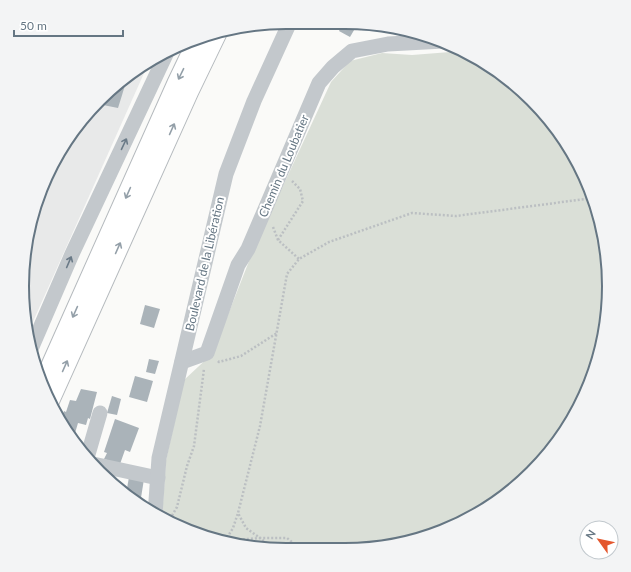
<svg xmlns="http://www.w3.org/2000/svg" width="631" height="572" font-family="Lato,sans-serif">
<rect width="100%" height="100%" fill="#fafaf8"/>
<path fill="#e8e9e9" d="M 149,62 L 27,335 L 22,286 L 27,234 L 49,169 L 77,125 L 125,77 Z"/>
<path fill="#dadfd7" d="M 463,51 L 491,66 L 532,99 L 564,139 L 589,185 L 604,234 L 609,286 L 604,337 L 589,387 L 565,432 L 532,473 L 492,505 L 446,530 L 397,545 L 252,548 L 201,536 L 162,518 L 166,460 L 184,380 L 213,353 L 253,251 L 331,82 L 350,61 L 382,53 L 412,55 Z"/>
<g fill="#aab3b9">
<path d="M 342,25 L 357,25 L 350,37 L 339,31 Z"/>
<path d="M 124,78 L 127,79 L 118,108 L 98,104 Z"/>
<path d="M 145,305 L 160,309 L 154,328 L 140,324 Z"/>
<path d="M 149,359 L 159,361 L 155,374 L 146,372 Z"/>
<path d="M 135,376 L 153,381 L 147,402 L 129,397 Z"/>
<path d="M 81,389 L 97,392 L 90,419 L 88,418 L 86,425 L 78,423 L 73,440 L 60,421 L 64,411 L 66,412 L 70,400 L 76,401 Z"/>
<path d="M 112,396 L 121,399 L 117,415 L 107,413 Z"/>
<path d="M 115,419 L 139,428 L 130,452 L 125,450 L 120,464 L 104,459 L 107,453 L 104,452 Z"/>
<path d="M 129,477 L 144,479 L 140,504 L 126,494 Z"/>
</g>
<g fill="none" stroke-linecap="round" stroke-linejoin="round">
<g stroke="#b5babe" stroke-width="21">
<g id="major">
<path d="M 44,381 L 177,83 L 198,39"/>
<path d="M 49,402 L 189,91 L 217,33"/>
</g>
</g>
<g stroke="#bbbfc2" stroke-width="2.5" stroke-dasharray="2 2" stroke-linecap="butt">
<path d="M 273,227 L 278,240 L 299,259"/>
<path d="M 278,240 L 303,201 L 300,189 L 292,181"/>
<path d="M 218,361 L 219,362 L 241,356 L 277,333"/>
<path d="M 170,519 L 177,507 L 187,466 L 194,446 L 204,369"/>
<path d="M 223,541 L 260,538 L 272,547"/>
<path d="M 225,541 L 233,528 L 238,513"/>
<path d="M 298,547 L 287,538 L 260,538 L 246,528 L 238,513 L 260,426 L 287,274 L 299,259 L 329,242 L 412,213 L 456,216 L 593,198"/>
</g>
<g stroke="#c3c8cc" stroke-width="15">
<path d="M 31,349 L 72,254 L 168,50"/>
<path d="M 182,362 L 207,353 L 238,265 L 248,249 L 319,83 L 333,67 L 352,51 L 388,44 L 444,41"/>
<path d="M 87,458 L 100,413"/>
<path d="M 93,464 L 158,478"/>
<path d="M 155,515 L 159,458 L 226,174 L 254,101 L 290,22"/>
</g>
<use href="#major" stroke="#fff" stroke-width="19"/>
</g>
<defs><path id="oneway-shaft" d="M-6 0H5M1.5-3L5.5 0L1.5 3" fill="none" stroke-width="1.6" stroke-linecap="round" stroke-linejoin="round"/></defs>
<g stroke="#939fa8">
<use href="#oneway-shaft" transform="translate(181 74) rotate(116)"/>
<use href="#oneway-shaft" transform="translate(172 129) rotate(-66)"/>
<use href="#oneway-shaft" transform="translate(128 193) rotate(114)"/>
<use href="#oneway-shaft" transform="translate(118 248) rotate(-66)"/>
<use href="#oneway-shaft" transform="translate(75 312) rotate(114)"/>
<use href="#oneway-shaft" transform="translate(65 366) rotate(-66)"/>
</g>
<g stroke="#6a7a87">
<use href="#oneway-shaft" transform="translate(124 144) rotate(-65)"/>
<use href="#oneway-shaft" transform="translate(69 262) rotate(-67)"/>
</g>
<g text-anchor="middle" stroke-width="4" stroke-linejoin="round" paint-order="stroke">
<g font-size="12" fill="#657683" stroke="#fff">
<text transform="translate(284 166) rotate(-67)" y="4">Chemin du Loubatier</text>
<text transform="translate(205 264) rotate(-77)" y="4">Boulevard de la Libération</text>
</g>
</g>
<path d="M0 0H631V572H0ZM286 29H345A257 257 0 0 1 602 286V286A257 257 0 0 1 345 543H286A257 257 0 0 1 29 286V286A257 257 0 0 1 286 29Z" fill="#f3f4f5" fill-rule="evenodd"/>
<path fill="none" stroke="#657683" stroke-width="2" d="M286 29H345A257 257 0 0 1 602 286V286A257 257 0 0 1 345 543H286A257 257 0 0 1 29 286V286A257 257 0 0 1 286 29Z"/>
<g transform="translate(599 540) rotate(303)"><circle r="19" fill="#ffffff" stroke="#c1c8cd"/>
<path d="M0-3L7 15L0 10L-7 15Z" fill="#e4572e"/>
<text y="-6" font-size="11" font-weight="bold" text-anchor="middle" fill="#657683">N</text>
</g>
<path d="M14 30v6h109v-6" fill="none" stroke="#657683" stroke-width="2"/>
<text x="20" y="30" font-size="12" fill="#657683" stroke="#ffffff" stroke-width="3" paint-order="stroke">50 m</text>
</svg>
